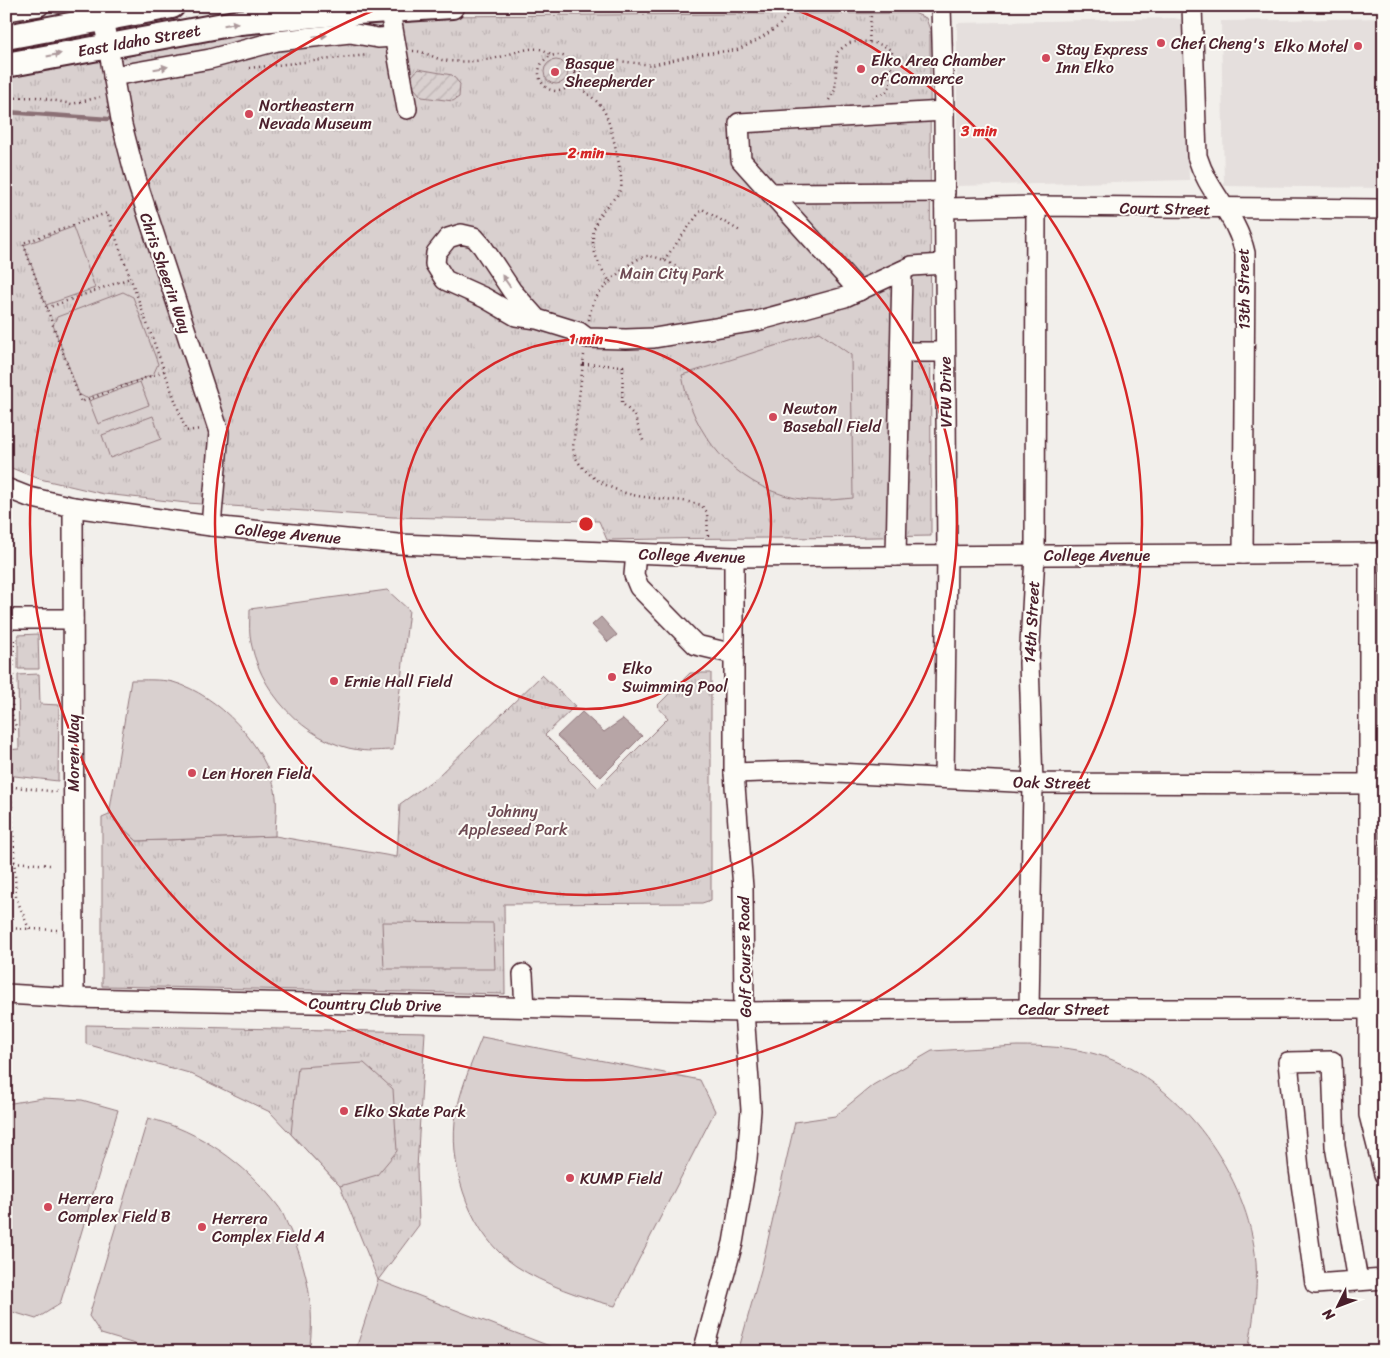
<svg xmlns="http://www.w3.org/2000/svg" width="1390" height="1358" font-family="Sriracha,sans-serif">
<defs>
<pattern id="grass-tufts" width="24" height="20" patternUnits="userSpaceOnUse" patternTransform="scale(1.25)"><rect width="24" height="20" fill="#d9d0cf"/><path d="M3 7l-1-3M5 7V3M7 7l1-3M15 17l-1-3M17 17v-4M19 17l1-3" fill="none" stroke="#bcb2b2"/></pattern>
<pattern id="garden-furrows" width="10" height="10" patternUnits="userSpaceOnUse" patternTransform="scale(1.25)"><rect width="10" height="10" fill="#d9d0cf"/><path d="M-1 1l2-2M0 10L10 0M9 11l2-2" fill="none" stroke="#bcb2b2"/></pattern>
</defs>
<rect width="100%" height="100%" fill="#f2efeb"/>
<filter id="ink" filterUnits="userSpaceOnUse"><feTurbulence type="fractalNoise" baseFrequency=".02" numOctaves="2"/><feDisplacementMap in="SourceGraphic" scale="10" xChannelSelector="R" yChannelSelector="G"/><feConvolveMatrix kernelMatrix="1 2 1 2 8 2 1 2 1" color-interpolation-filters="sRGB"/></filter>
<g filter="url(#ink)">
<g fill="#e5dfdd">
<path d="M 6,6 L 93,6 L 6,22 Z"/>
<path d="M 1174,18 L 1184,20 L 1189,180 L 957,186 L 957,23 Z"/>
<path d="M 1384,18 L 1384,188 L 1224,186 L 1221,21 Z"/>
</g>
<g fill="url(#grass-tufts)" stroke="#92787d">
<path d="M 914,13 L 926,18 L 930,30 L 931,536 C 823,539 715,537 607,540 L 599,521 L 393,517 L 187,503 L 104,494 L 40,479 L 6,466 L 6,71 L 280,27 L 432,16 Z"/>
<path d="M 38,634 L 39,669 L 18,669 L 18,635 Z"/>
<path d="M 690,673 L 711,673 L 711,900 L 702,903 L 504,904 L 505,994 L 102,986 L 102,818 L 109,815 L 137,841 L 275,836 L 397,857 L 400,804 L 436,778 L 542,675 L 575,706 L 545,735 L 598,788 L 668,718 L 657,706 Z"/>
<path d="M 39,674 L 40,704 L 59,705 L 58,781 L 6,775 L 6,750 L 19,749 L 18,675 Z"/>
<path d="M 86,1025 L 425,1032 L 417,1168 L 419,1225 L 378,1280 L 340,1186 L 270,1112 L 189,1073 L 86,1044 Z"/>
</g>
<g fill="url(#garden-furrows)" stroke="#92787d">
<circle cx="556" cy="72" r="12"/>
<path d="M 418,69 L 452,75 L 460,84 L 459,97 L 453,101 L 422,97 L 413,87 L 411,77 Z"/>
</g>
<g fill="#d9d0cf" stroke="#92787d">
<path d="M 73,227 L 95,288 L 46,305 L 24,245 Z"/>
<path d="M 123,292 L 133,297 L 158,364 L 153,375 L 86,398 L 79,394 L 53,325 L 57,317 Z"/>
<path d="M 819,332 L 851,355 L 853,498 C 833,500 814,502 795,498 C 734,485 692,434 682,375 Z"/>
<path d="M 140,382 L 149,405 L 98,424 L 89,401 Z"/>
<path d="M 153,416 L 161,439 L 110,458 L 102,435 Z"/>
<path d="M 387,590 L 409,610 L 393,750 C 382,750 370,752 359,750 C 305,743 256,689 250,635 C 249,627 250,617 250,609 Z"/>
<path d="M 131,680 C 144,680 160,679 173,682 C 219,695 264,744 275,790 C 278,804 275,822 275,836 L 137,841 L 109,815 Z"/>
<path d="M 382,922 L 493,923 L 495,969 L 384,969 Z"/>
<path d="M 482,1037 L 700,1080 L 715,1111 L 615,1306 C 583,1298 543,1284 516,1266 C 471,1236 450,1173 455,1121 C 459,1092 471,1064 482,1037 Z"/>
<path d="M 1017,1046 C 1045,1046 1072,1047 1099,1055 C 1182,1081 1249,1177 1256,1262 C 1258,1292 1253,1322 1248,1352 L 738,1352 L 761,1270 L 795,1122 L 835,1116 L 873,1085 L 932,1051 Z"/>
<path d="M 364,1063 L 393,1089 L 397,1151 L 377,1175 L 340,1186 L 291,1134 L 298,1067 Z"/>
<path d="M 42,1098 L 82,1100 L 118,1110 L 60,1304 L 36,1319 L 6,1310 L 6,1104 Z"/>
<path d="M 148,1118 C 200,1131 245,1163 278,1206 C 283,1212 286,1222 290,1230 C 307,1269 316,1309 309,1352 L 162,1352 L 101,1334 L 89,1316 Z"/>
<path d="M 378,1280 L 565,1352 L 355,1352 Z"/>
</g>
<g fill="#b7a5a6" stroke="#8b6f75">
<path d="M 601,617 L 617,635 L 608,642 L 592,625 Z"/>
<path d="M 582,712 L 604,732 L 623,719 L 642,736 L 601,777 L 557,736 Z"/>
</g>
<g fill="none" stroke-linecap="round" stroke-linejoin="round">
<path stroke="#8b6f75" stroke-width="4.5" d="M 6,112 L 108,119"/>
<g stroke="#4a1f2b" stroke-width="22">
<g id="minor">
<path d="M 389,6 L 407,109"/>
<path d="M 941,6 L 944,111 L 947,556 L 944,777"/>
<path d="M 1192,6 L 1197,156 C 1209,195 1236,213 1245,253 L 1243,554"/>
<path d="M 6,11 L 39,6"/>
<path d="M 103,18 L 122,125 L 136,179 L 219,432 L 211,526"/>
<path d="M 113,76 L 210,59 L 277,41 L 350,33 L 378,38 L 394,37"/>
<path d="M 771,193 L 945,192"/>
<path d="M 945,208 L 1036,206 L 1384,209"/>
<path d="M 859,291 L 741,160 L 739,123 L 944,111"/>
<path d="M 537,319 L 512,291 L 482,246 L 474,237 L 461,234 L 448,238 L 436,253 L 435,264 L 445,280 L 485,298 L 516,316 L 537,319 L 579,332 L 587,338 L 626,339 L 654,338 L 757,321 L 845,297 L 912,266 L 944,264"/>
<path d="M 901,352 L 945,352"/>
<path d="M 6,488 L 29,497 L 73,507 L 211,526 L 398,544 L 734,557 L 1384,553"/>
<path d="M 73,507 L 74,998"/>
<path d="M 636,553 L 634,575 L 639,587 L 696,645 L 734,654"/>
<path d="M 1369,553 L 1369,1115 L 1384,1174"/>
<path d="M 896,556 L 902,271"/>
<path d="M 6,619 L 73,619"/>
<path d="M 734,773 L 797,771 L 1033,783 L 1384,784"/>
<path d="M 523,974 L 525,1007"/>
<path d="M 6,994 L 74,998 L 744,1012 L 1029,1009 L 1384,1009"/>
<path d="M 1029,1009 L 1033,783 L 1029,663 L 1035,555 L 1036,206"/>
<path d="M 1358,1281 L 1335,1146 L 1332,1061 L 1288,1062 L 1299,1169 L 1315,1284 L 1384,1279"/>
<path d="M 703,1352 L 733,1243 L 747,1159 L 751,1110 L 744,1012 L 743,888 L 734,773 L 734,557"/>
</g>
</g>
<g stroke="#4a1f2b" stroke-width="28">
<g id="major">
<path d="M 6,37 L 172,6"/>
<path d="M 6,65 L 240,22 L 326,14 L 452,6"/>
</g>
</g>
<g stroke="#4a1f2b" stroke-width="2.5" stroke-dasharray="1 4" stroke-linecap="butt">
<path d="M 869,42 L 871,15"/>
<path d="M 413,51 C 424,51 432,57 442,60 C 458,63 477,61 492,59 C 509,56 537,40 551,55"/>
<circle cx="557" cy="73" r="18"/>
<path d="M 249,68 L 368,55"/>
<path d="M 575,72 L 619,61 L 652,65 L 698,54 L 737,50 L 756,41 L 779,26 L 787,15"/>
<path d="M 572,83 C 584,91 596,98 604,111 C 610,120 624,178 621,188 C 617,197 610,202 604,209 C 584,235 594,260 611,283"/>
<path d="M 6,98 L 36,97 L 72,104 L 100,97"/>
<path d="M 829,100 L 835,90 L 837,53 C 840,50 845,45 850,43 C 860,40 885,42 892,52 L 890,87 L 886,92 L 873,97"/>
<path d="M 664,260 L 702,209 L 740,231"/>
<path d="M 47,308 L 130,278"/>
<path d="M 589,320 C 590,314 591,307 594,301 C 600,289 634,255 649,256 C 665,257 683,272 697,280"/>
<path d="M 584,355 L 573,447 C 575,472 610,490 633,495 C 655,500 679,498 701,505 L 707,512 L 708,539"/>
<path d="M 583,364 L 623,366 L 622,403 L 634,415 L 644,443"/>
<path d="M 164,371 L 81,402 L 23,243 L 107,213 C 133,286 160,358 186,431 L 201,429"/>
<path d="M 6,514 L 8,511"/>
<path d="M 6,734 L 12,733 L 16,727 L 12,714 L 14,637"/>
<path d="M 6,786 L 58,792"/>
<path d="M 11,786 L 16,897 L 29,929"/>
<path d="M 14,862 L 50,865"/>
<path d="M 6,928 L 57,930"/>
</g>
<use href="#minor" stroke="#fdfcf7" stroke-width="19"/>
<use href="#major" stroke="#fdfcf7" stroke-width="24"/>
</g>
<defs><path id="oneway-solid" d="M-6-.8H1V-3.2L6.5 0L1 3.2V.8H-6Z" transform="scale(1.25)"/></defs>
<g fill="#ac999b">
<use href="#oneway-solid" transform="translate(231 24) rotate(-9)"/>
<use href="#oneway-solid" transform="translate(320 36) rotate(-6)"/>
<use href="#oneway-solid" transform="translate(54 55) rotate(-12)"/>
<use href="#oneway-solid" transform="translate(161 68) rotate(-10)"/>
<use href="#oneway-solid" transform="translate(506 281) rotate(-125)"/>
</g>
</g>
<g fill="none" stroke="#d62828" stroke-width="2.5">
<circle cx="586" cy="524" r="185"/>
<circle cx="586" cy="524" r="371"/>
<path d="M790 7A556 556 0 1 1 382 7"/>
</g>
<g fill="#d1495b" stroke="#fdfcf7" stroke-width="2">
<circle cx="1161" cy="43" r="5"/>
<circle cx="1358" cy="46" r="5"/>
<circle cx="1046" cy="58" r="5"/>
<circle cx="861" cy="69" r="5"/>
<circle cx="555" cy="72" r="5"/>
<circle cx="249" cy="114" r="5"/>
<circle cx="773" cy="417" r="5"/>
<circle cx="612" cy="677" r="5"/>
<circle cx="334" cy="681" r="5"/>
<circle cx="192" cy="773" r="5"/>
<circle cx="344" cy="1111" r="5"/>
<circle cx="570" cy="1178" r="5"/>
<circle cx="48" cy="1207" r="5"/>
<circle cx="202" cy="1227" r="5"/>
</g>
<g text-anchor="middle" stroke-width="4" stroke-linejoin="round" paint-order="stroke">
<g font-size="16" fill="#4a1f2b" stroke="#fdfcf7">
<text transform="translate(139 40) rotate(-10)" y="6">East Idaho Street</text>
<text transform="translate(1165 208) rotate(1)" y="6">Court Street</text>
<text transform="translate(166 273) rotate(71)" y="6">Chris Sheerin Way</text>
<text transform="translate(1243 289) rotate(-91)" y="6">13th Street</text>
<text transform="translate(945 392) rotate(-91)" y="6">VFW Drive</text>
<text transform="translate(288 533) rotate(5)" y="6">College Avenue</text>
<text transform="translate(692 555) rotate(2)" y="6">College Avenue</text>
<text x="1097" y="561">College Avenue</text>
<text transform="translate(1031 622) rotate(-87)" y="6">14th Street</text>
<text transform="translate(73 753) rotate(-90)" y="6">Moren Way</text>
<text transform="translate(1052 782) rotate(1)" y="6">Oak Street</text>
<text transform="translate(744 957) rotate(-91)" y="6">Golf Course Road</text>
<text transform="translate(375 1004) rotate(1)" y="6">Country Club Drive</text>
<text x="1064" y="1015">Cedar Street</text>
</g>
<g font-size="16" fill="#4a1f2b" stroke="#fdfcf7" text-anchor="start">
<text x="1171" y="49">Chef Cheng's</text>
<text x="1348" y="52" text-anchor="end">Elko Motel</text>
<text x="1056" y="55">Stay Express<tspan x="1056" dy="18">Inn Elko</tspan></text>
<text x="871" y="66">Elko Area Chamber<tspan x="871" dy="18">of Commerce</tspan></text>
<text x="565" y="69">Basque<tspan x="565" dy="18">Sheepherder</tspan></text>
<text x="259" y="111">Northeastern<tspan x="259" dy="18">Nevada Museum</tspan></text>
<text x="783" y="414">Newton<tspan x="783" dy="18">Baseball Field</tspan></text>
<text x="622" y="674">Elko<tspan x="622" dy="18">Swimming Pool</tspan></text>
<text x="344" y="687">Ernie Hall Field</text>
<text x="202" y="779">Len Horen Field</text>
<text x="354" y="1117">Elko Skate Park</text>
<text x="580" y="1184">KUMP Field</text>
<text x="58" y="1204">Herrera<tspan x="58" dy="18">Complex Field B</tspan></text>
<text x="212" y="1224">Herrera<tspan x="212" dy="18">Complex Field A</tspan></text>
</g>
<g font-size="16" fill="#6e4b54" stroke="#fdfcf7">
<text x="672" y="279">Main City Park</text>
<text x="513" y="817">Johnny<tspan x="513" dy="18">Appleseed Park</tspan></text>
</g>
</g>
<circle cx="586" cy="524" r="8" fill="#d62828" stroke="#fdfcf7" stroke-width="2.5"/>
<g font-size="15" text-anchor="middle" font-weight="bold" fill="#d62828" stroke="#fdfcf7" stroke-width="4" stroke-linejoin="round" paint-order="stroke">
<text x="979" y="136">3 min</text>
<text x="586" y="158">2 min</text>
<text x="586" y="344">1 min</text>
</g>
<rect width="1390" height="1358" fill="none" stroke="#fdfcf7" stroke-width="25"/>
<rect x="12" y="12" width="1365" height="1333" fill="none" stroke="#4a1f2b" stroke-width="2" filter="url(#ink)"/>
<g transform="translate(1338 1306) rotate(228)" stroke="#fdfcf7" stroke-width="4" paint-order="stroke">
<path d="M0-4L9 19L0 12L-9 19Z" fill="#4a1f2b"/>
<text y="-8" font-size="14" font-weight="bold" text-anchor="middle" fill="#4a1f2b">N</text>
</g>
</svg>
